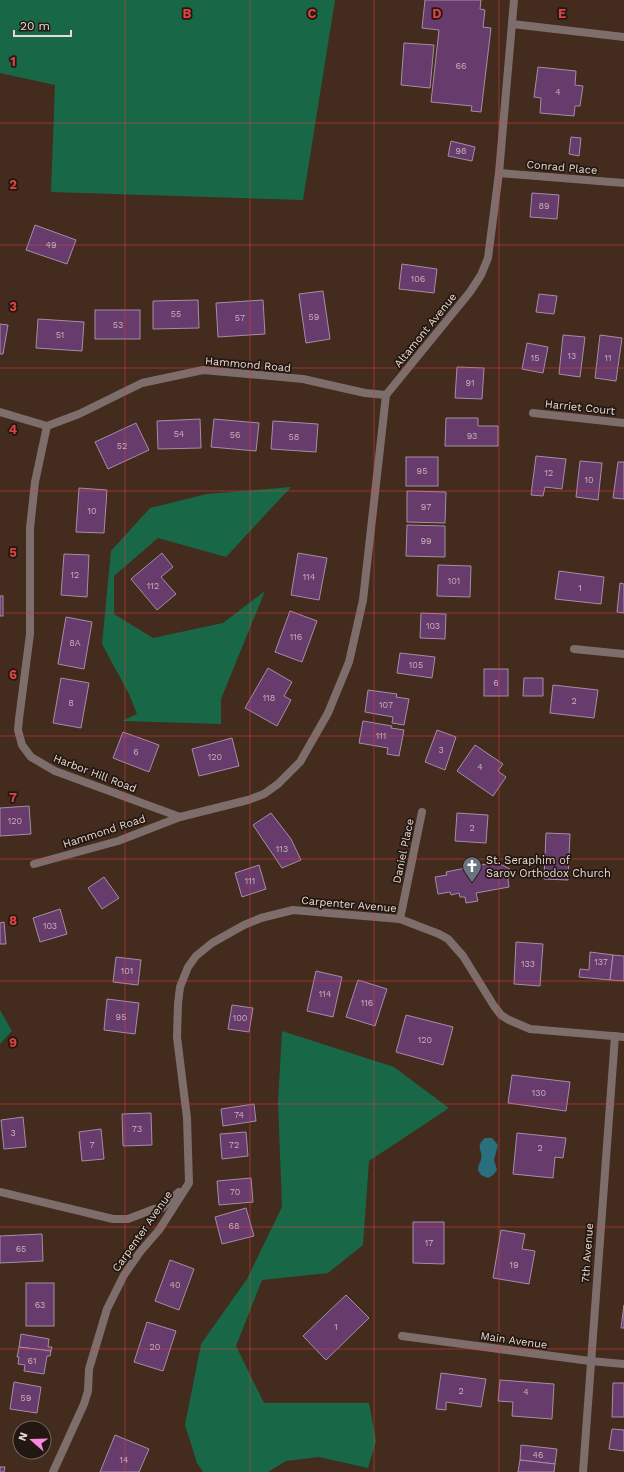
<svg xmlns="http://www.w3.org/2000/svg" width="624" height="1472" font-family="'Work Sans',sans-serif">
<rect width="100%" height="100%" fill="#432b1e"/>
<g fill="#186848">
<path d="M 0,0 L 335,0 L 303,200 L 51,192 L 55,85 L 0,73 Z"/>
<path d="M 291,487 L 226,557 L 158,538 L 114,576 L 114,614 L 153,638 L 223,623 L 265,591 L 221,699 L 221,724 L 122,721 L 137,714 L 129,694 L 102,644 L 111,551 L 150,508 L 207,494 Z"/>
<path d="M 0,1010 L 12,1031 L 0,1044 Z"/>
<path d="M 282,1031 L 394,1067 L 449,1108 L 369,1161 L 363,1245 L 328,1273 L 262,1280 L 236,1346 L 264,1403 L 369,1403 L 376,1441 L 368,1468 L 319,1457 L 286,1461 L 268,1472 L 203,1472 L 197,1463 L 185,1425 L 201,1344 L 247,1279 L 282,1207 L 278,1102 Z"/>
</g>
<path fill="#28707e" d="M 485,1138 L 492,1138 L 498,1145 L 494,1160 L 497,1170 L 493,1175 L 488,1178 L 481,1175 L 478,1170 C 478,1165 480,1163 481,1160 C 484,1151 474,1147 485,1138 Z"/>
<g fill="#673b6b" stroke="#a48ea6">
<path d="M 425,0 L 481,0 L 480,9 L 485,10 L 483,27 L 491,28 L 481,112 L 471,111 L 472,106 L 431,102 L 439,30 L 422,28 Z"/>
<path d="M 404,43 L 434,45 L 430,88 L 401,85 Z"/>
<path d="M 538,67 L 576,71 L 575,85 L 583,86 L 580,106 L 575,106 L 574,116 L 540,113 L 541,98 L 534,97 Z"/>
<path d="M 571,137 L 581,138 L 579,156 L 569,154 Z"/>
<path d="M 451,141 L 475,147 L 472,161 L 448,156 Z"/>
<path d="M 532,193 L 559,195 L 557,219 L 530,217 Z"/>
<path d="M 35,225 L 76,240 L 67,264 L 26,250 Z"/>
<path d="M 402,264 L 437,269 L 434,293 L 399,289 Z"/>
<path d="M 323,291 L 330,339 L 306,343 L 299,294 Z"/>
<path d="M 539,294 L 557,296 L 554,314 L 536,312 Z"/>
<path d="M 198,300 L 199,328 L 153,329 L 153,301 Z"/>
<path d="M 263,300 L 265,334 L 218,337 L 216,303 Z"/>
<rect x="95" y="310" width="45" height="29"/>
<path d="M 38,319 L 84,322 L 82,351 L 36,348 Z"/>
<path d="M 0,324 L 8,325 L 3,354 L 0,354 Z"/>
<path d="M 563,335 L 585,337 L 580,377 L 559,374 Z"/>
<path d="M 600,335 L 622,338 L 616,381 L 595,378 Z"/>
<path d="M 527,343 L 548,347 L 543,373 L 522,369 Z"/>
<path d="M 457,367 L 484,368 L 482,399 L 455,398 Z"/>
<path d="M 446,418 L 478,418 L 478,426 L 498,426 L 498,446 L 445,446 Z"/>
<path d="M 200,419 L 201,448 L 158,449 L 157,421 Z"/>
<path d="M 214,419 L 259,423 L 256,451 L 211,447 Z"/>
<path d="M 273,421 L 318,424 L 316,452 L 271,449 Z"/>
<path d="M 136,423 L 149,450 L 108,469 L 95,442 Z"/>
<path d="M 536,456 L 566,459 L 562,489 L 545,487 L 543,496 L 531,495 Z"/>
<rect x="406" y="457" width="32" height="29"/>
<path d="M 580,461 L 602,463 L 598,500 L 576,497 Z"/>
<path d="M 618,462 L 624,462 L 624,499 L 613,498 Z"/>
<path d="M 79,488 L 107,490 L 104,533 L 76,532 Z"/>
<path d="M 407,491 L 446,492 L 445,523 L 407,522 Z"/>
<path d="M 407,525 L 445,526 L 445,557 L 406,556 Z"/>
<path d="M 162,553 L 173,567 L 161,577 L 176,594 L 157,610 L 131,579 Z"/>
<path d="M 298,553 L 327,558 L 319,600 L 291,595 Z"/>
<path d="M 64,554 L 89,555 L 87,597 L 61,595 Z"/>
<path d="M 438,565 L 471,566 L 470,597 L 437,596 Z"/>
<path d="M 559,571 L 604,577 L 601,604 L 555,599 Z"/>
<path d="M 620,583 L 624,584 L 624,613 L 617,612 Z"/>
<rect x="0" y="596" width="3" height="20"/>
<path d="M 290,611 L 317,621 L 302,662 L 275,652 Z"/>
<path d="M 421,613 L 446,614 L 445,639 L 420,638 Z"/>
<path d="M 66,617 L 92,622 L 84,669 L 58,664 Z"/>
<path d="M 400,653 L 435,657 L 432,678 L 397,673 Z"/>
<path d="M 268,668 L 292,682 L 284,696 L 291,700 L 277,726 L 245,708 Z"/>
<rect x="484" y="669" width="24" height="27"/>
<path d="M 61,678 L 89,683 L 81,728 L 53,723 Z"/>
<path d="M 524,678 L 543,678 L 543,696 L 523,696 Z"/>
<path d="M 553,685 L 598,690 L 594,718 L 550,713 Z"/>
<path d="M 368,690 L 397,694 L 396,697 L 409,699 L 404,725 L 392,723 L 393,717 L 365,712 Z"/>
<path d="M 363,721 L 392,726 L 391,728 L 404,730 L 399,756 L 387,754 L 388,748 L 359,743 Z"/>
<path d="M 437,730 L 456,737 L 445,770 L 425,762 Z"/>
<path d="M 123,732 L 159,745 L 149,772 L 113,758 Z"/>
<path d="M 232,738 L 239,766 L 199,776 L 192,749 Z"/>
<path d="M 475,745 L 503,764 L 498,771 L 506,777 L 493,796 L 457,771 Z"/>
<path d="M 29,806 L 31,834 L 0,836 L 0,808 Z"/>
<path d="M 271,813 L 291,839 L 301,860 L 282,868 L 253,825 Z"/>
<path d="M 457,813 L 488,815 L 486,843 L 455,841 Z"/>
<path d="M 546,833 L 570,834 L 568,880 L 544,879 Z"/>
<path d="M 496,862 L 510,869 L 511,876 L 508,879 L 509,887 L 476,893 L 478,901 L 466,903 L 465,897 L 460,897 L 459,893 L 451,895 L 450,892 L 438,894 L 435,877 L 447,875 L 446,872 Z"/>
<path d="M 259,865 L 266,889 L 242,897 L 235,873 Z"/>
<path d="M 104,877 L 119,898 L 102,909 L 88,888 Z"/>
<path d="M 60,909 L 67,934 L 40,942 L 33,918 Z"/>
<path d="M 4,922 L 6,944 L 0,944 L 0,923 Z"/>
<path d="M 516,942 L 543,944 L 540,986 L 514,984 Z"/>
<path d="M 590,952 L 613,955 L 610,980 L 579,977 L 580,969 L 589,970 Z"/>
<path d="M 613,955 L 624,956 L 624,981 L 610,980 Z"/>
<path d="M 116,957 L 141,960 L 138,985 L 113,982 Z"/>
<path d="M 316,971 L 342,977 L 333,1017 L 307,1011 Z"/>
<path d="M 358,980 L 387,989 L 375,1026 L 346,1017 Z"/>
<path d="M 107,999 L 139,1003 L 135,1034 L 104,1030 Z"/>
<path d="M 232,1005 L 253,1008 L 249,1032 L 228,1029 Z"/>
<path d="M 406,1015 L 453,1027 L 443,1065 L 396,1052 Z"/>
<path d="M 512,1075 L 570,1082 L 566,1111 L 508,1103 Z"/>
<path d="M 254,1104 L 256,1121 L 223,1126 L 221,1109 Z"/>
<path d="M 151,1113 L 152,1145 L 123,1146 L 122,1114 Z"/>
<path d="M 23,1117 L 26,1147 L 4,1149 L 1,1120 Z"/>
<path d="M 101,1129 L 104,1159 L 82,1161 L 79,1132 Z"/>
<path d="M 246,1132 L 248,1156 L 222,1159 L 220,1134 Z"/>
<path d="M 517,1133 L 566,1138 L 563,1158 L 555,1157 L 553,1178 L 513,1174 Z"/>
<path d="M 251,1178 L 253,1202 L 219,1205 L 217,1181 Z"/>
<path d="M 246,1208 L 254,1236 L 222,1244 L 215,1217 Z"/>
<path d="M 413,1222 L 444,1222 L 444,1264 L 413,1263 Z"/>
<path d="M 501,1230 L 525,1234 L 522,1249 L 535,1251 L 529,1284 L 493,1278 Z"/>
<path d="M 42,1234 L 43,1261 L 0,1263 L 0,1236 Z"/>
<path d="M 170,1260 L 194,1269 L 179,1310 L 155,1301 Z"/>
<rect x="26" y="1283" width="28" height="43"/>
<path d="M 346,1295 L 369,1318 L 326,1360 L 303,1336 Z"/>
<path d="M 624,1305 L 624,1328 L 621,1328 Z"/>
<path d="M 147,1322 L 176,1331 L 163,1371 L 134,1362 Z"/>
<path d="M 21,1334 L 49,1339 L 48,1347 L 52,1347 L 51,1351 L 19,1347 Z"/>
<path d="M 19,1347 L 51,1351 L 50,1356 L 47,1356 L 44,1374 L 24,1371 L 25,1365 L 18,1364 L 19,1357 L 17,1357 Z"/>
<path d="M 441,1373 L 486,1379 L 481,1407 L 446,1402 L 446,1410 L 436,1409 Z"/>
<path d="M 500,1380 L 554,1384 L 552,1419 L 512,1416 L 513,1402 L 498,1401 Z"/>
<path d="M 14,1382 L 41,1387 L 37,1413 L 10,1409 Z"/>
<path d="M 613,1383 L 624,1383 L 624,1417 L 612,1417 Z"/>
<path d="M 612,1429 L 624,1430 L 624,1451 L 609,1449 Z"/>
<path d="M 115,1435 L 149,1449 L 139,1472 L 100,1472 Z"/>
<path d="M 521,1445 L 557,1449 L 555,1464 L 520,1460 Z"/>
<path d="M 520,1460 L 555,1464 L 554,1472 L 518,1472 Z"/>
<path d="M 0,1467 L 5,1467 L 4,1472 L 0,1472 Z"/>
</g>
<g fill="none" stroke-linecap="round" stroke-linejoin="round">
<g stroke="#7d6e6c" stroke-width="8">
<path d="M 512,24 L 624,37"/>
<path d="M 499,173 L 624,183"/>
<path d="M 0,412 L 47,426 L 79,414 L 142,383 L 203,370 L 303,379 L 365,393 L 386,395"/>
<path d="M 533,413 L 624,423"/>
<path d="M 47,426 L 35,482 L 30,528 L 30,634 L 19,719 L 18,730 L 22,745 L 31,757 L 55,771 L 180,817 L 248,800 L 264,794 L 278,784 L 300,762 L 328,713 L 349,662 L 363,600 L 386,395 L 470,292 L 481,275 L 488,258 L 499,173 L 514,0"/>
<path d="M 574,649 L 624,654"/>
<path d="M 34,864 L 118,841 L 180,817"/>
<path d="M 400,919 L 422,812"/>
<path d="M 0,1192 L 113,1219 L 128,1219 L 154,1209 L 162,1208 L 179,1192"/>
<path d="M 402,1336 L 590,1361 L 624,1364"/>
<path d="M 53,1472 L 84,1404 L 88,1391 L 89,1369 L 107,1309 L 124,1275 L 140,1252 L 159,1230 L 189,1183 L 187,1118 L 177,1037 L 178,1004 L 180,987 L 188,967 L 196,956 L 212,943 L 244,925 L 261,918 L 293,910 L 400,919 L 439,934 L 448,939 L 463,956 L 494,1006 L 501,1015 L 509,1020 L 530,1029 L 624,1037"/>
<path d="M 583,1472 L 615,1036"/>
</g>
</g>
<path fill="none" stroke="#d94341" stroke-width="1" stroke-opacity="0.55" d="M 125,0 L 125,1472M 250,0 L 250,1472M 374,0 L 374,1472M 499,0 L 499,1472M 0,123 L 624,123M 0,245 L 624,245M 0,368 L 624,368M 0,491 L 624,491M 0,613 L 624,613M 0,736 L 624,736M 0,859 L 624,859M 0,981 L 624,981M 0,1104 L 624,1104M 0,1227 L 624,1227M 0,1349 L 624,1349"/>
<defs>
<g id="church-pin" transform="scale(1)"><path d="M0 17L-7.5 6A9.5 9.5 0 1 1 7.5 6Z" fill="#6b7280" stroke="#221711"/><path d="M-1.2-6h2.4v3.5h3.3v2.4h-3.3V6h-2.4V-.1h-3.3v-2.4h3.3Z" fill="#fff"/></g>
</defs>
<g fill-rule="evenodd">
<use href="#church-pin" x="472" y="866"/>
</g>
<g text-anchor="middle" stroke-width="3.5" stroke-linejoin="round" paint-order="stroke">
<g font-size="9" fill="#c8b2b8">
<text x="461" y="69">66</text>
<text x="558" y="95">4</text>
<text x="461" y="154">98</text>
<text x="544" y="209">89</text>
<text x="51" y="248">49</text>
<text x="418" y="282">106</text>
<text x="176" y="317">55</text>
<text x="314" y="320">59</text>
<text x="240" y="321">57</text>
<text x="118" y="328">53</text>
<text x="60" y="338">51</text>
<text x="572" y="359">13</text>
<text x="535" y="361">15</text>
<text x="608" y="361">11</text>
<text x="470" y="386">91</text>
<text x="179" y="437">54</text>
<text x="235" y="438">56</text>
<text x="472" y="439">93</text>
<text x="294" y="440">58</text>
<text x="122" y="449">52</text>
<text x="422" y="474">95</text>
<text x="549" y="476">12</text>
<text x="589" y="483">10</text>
<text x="426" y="510">97</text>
<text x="92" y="514">10</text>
<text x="426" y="544">99</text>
<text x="75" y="578">12</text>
<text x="309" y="580">114</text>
<text x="454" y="584">101</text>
<text x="153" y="589">112</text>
<text x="580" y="591">1</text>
<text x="433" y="629">103</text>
<text x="296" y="640">116</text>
<text x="75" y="646">8A</text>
<text x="416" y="668">105</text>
<text x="496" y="686">6</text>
<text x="269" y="701">118</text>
<text x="574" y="704">2</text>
<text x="71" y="706">8</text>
<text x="386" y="708">107</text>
<text x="381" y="739">111</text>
<text x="441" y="753">3</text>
<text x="136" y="755">6</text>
<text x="215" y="760">120</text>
<text x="480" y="770">4</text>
<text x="15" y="824">120</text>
<text x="472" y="831">2</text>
<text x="282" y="852">113</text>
<text x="250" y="884">111</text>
<text x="50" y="929">103</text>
<text x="601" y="965">137</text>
<text x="528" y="967">133</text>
<text x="127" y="974">101</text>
<text x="325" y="997">114</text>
<text x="367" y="1006">116</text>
<text x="121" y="1020">95</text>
<text x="240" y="1021">100</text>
<text x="425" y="1043">120</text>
<text x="539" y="1096">130</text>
<text x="239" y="1118">74</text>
<text x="137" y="1132">73</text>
<text x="13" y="1136">3</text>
<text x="92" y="1148">7</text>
<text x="234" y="1148">72</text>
<text x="540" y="1151">2</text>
<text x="235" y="1195">70</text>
<text x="234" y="1229">68</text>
<text x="429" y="1246">17</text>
<text x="21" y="1252">65</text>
<text x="514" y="1268">19</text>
<text x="175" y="1288">40</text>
<text x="40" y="1308">63</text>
<text x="336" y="1330">1</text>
<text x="155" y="1350">20</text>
<text x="32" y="1364">61</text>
<text x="461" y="1394">2</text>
<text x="526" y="1395">4</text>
<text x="26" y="1401">59</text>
<text x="538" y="1458">46</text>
<text x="124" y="1463">14</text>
</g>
<g font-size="11" fill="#e9d9d1" stroke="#221711">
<text transform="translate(562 167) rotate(5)" y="4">Conrad Place</text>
<text transform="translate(425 330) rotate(-51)" y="4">Altamont Avenue</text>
<text transform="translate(248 364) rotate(5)" y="4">Hammond Road</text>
<text transform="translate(580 407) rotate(6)" y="4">Harriet Court</text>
<text transform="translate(95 773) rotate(21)" y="4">Harbor Hill Road</text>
<text transform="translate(104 831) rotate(-18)" y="4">Hammond Road</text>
<text transform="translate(403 851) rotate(-78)" y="4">Daniel Place</text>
<text transform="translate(349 904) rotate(5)" y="4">Carpenter Avenue</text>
<text transform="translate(142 1231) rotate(-55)" y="4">Carpenter Avenue</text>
<text transform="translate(587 1253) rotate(-86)" y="4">7th Avenue</text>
<text transform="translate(514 1340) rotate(8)" y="4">Main Avenue</text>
</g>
<g font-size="11" fill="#e9d9d1" stroke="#221711" text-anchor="start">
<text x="486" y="864">St. Seraphim of<tspan x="486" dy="13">Sarov Orthodox Church</tspan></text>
</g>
</g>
<g font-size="13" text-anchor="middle" font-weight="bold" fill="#d94341" stroke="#221711" stroke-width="3.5" stroke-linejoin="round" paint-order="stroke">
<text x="187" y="18">B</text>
<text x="312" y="18">C</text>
<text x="437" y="18">D</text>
<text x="562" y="18">E</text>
<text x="13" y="66">1</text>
<text x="13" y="189">2</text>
<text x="13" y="311">3</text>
<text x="13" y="434">4</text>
<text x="13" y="557">5</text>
<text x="13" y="679">6</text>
<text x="13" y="802">7</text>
<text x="13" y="925">8</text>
<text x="13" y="1047">9</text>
</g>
<g transform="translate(32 1440) rotate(290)"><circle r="19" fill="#221711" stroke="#72655e"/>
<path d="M0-3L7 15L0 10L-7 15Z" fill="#fc86e4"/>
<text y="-6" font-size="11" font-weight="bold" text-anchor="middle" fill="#e9d9d1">N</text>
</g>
<path d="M14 30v6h57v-6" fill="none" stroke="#e9d9d1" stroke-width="2"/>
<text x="20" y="30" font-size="12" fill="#e9d9d1" stroke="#221711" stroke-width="3" paint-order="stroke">20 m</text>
</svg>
